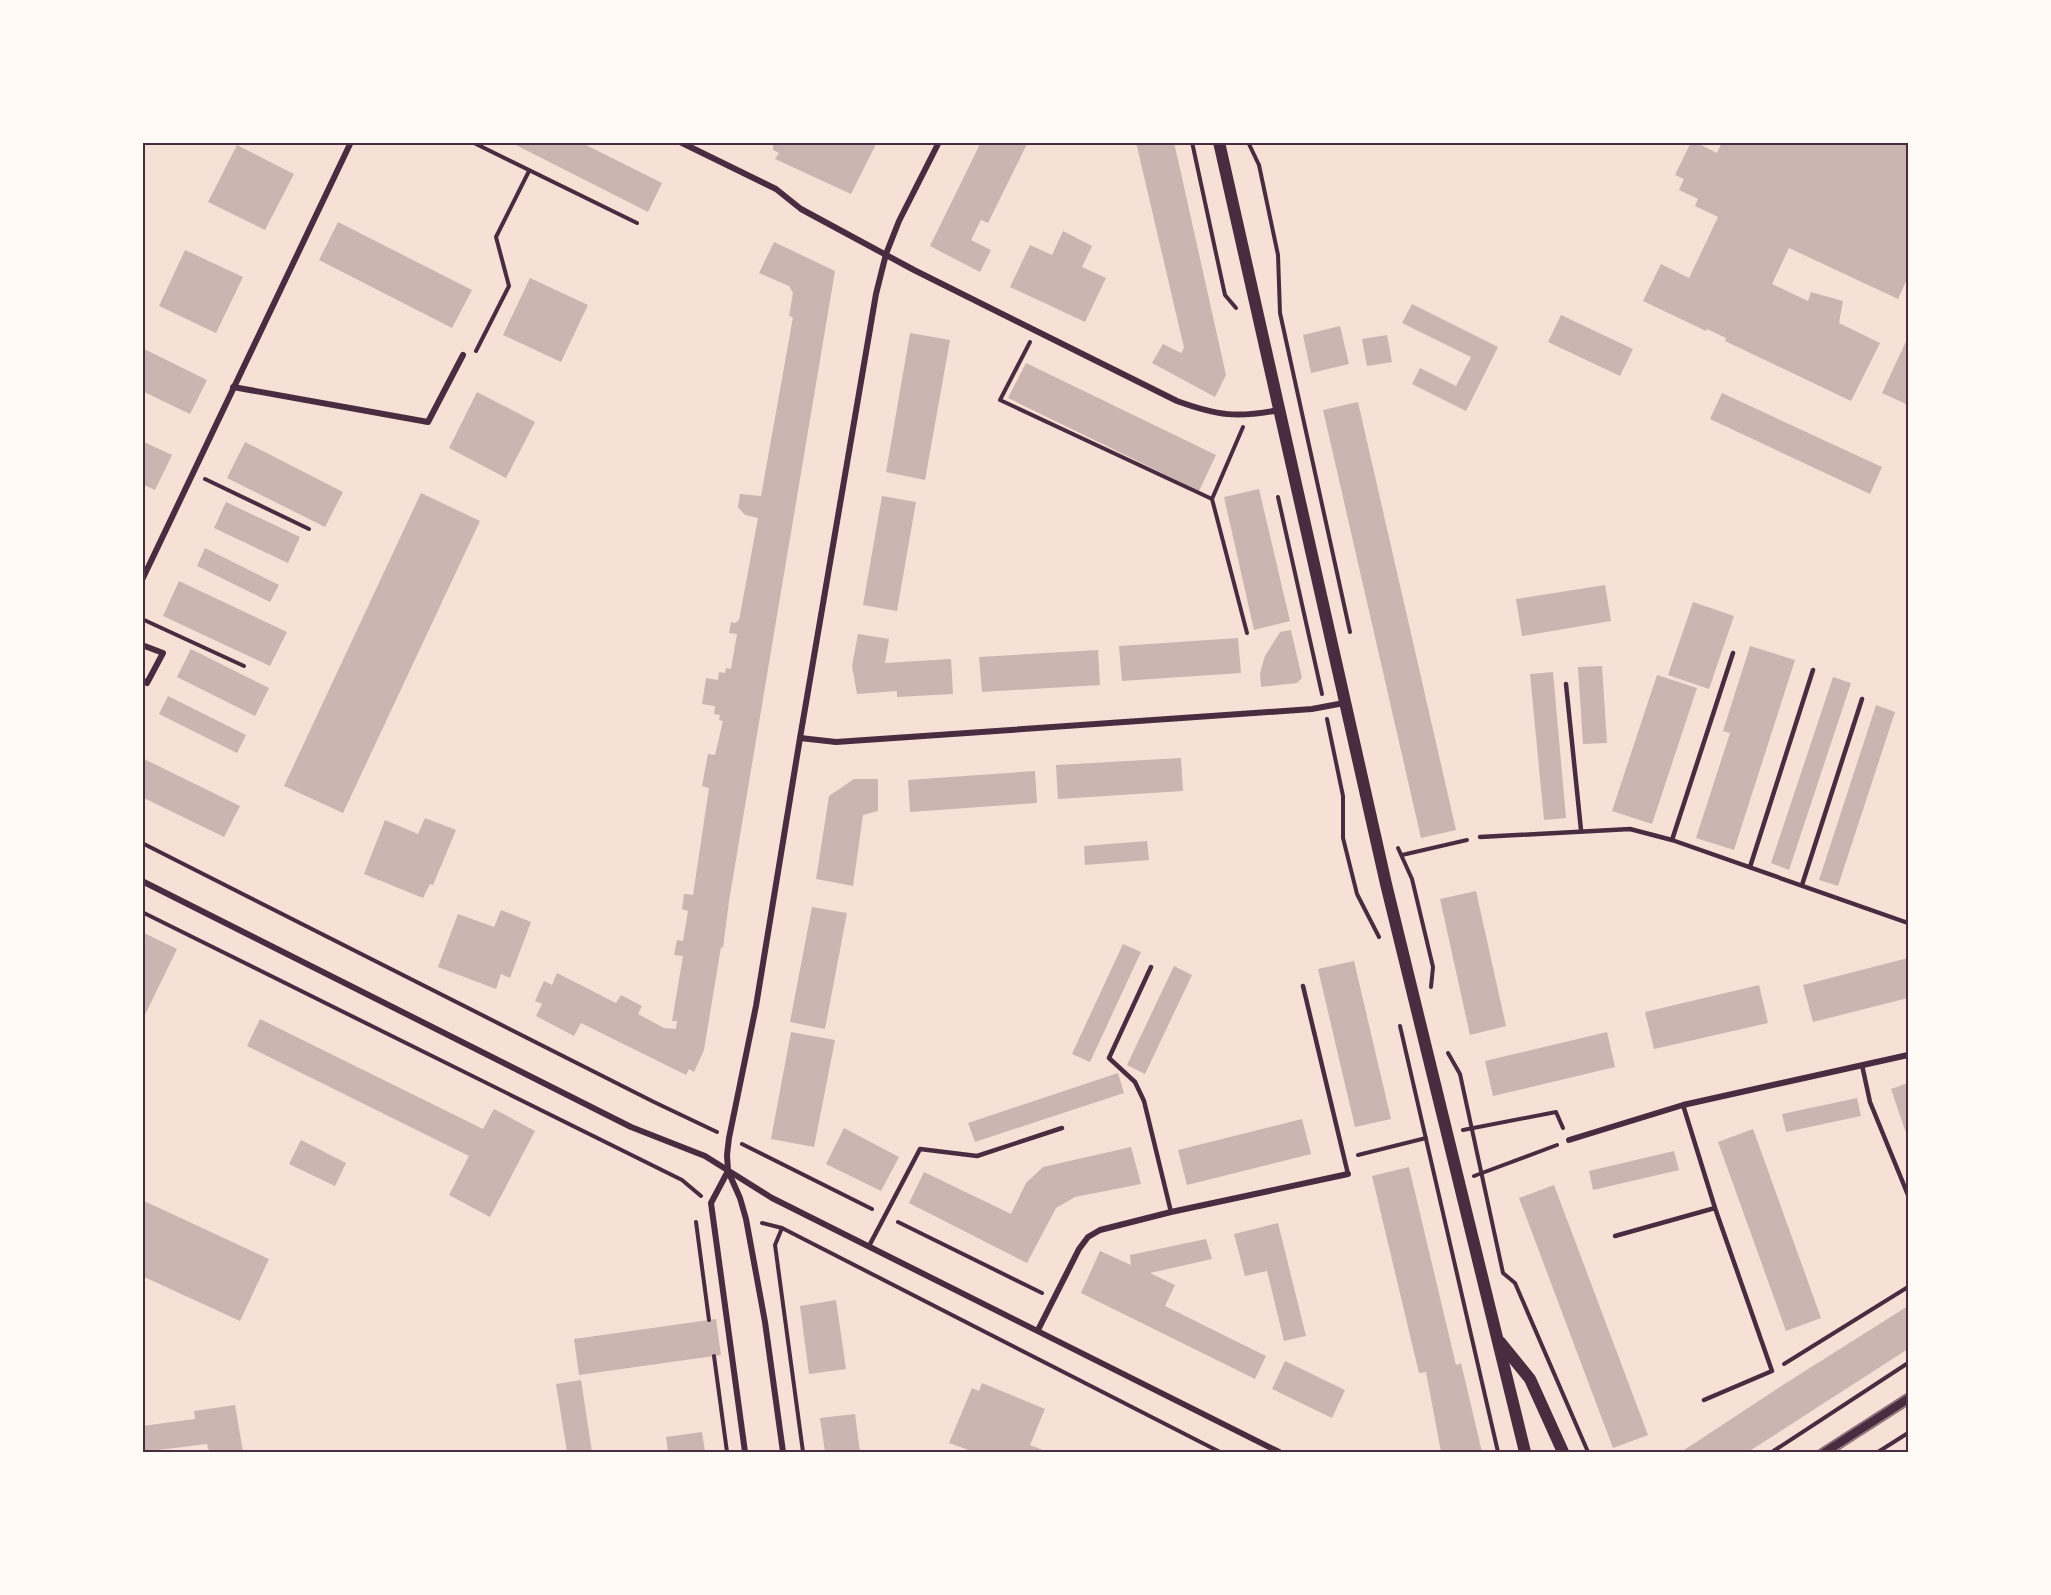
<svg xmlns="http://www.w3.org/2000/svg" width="2051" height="1595" font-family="'Varela Round',sans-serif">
<rect width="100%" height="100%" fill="#f7e1d7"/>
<g fill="#ccb4b1">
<path d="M 510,142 L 580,142 L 662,183 L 648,212 Z"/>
<path d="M 773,142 L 873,142 L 876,144 L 851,194 L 775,159 L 779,153 L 773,150 Z"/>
<path d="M 981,142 L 1023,142 L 1027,144 L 988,223 L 981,220 L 971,240 L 991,250 L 980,272 L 930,246 Z"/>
<path d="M 1136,142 L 1174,142 L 1226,375 L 1215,397 L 1152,363 L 1163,344 L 1181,353 L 1184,348 Z"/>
<path d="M 1691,142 L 1695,142 L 1717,153 L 1722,142 L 1908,142 L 1908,277 L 1898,299 L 1789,248 L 1772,284 L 1808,301 L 1811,292 L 1843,301 L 1839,323 L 1880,343 L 1851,401 L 1725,341 L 1726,338 L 1707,329 L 1706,331 L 1643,301 L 1661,264 L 1689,278 L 1718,217 L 1695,206 L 1698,199 L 1679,190 L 1684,179 L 1675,175 Z"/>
<path d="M 237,145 L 294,174 L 265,230 L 208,202 Z"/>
<path d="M 338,222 L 472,290 L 452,328 L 319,260 Z"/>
<path d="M 1063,231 L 1092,246 L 1082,267 L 1106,278 L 1085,322 L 1010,287 L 1030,245 L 1052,255 Z"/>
<path d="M 774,242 L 835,271 L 729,901 L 723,948 L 721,947 L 704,1050 L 694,1072 L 689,1069 L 686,1075 L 581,1023 L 574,1036 L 536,1016 L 542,1004 L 535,1001 L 544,981 L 552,985 L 557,973 L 616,1003 L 621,995 L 642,1006 L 638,1014 L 664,1028 L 676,1029 L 677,1021 L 672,1021 L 683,956 L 674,955 L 677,940 L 683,941 L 688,911 L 682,909 L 684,894 L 693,895 L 709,788 L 702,786 L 708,754 L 715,755 L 723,721 L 719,720 L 720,715 L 714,714 L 715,706 L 702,704 L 706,678 L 718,680 L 719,672 L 725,673 L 726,668 L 731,669 L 737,634 L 729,633 L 731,622 L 735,623 L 739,620 L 758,518 L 745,515 L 738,507 L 740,494 L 761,496 L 793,317 L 789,316 L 793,293 L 789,286 L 759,273 Z"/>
<path d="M 185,250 L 243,277 L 216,333 L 159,306 Z"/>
<path d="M 530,278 L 588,305 L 561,362 L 503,335 Z"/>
<path d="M 1412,304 L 1498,347 L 1466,411 L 1412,384 L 1420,368 L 1456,386 L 1471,357 L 1402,323 Z"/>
<path d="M 1561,315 L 1633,349 L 1620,376 L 1548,342 Z"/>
<path d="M 1340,326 L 1349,364 L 1311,373 L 1303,335 Z"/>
<path d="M 910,333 L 950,340 L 925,480 L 886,472 Z"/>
<path d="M 1387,335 L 1392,362 L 1367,366 L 1362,339 Z"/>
<path d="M 1908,337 L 1908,405 L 1882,393 Z"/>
<path d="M 142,348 L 207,380 L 190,414 L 142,391 Z"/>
<path d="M 1026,363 L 1216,455 L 1199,491 L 1008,398 Z"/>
<path d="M 477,392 L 535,422 L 506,478 L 449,448 Z"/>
<path d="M 1722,393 L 1882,467 L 1870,494 L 1710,419 Z"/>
<path d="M 1358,402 L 1456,830 L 1421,838 L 1323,410 Z"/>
<path d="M 142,441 L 172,455 L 155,490 L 142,484 Z"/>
<path d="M 245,442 L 343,492 L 325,527 L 227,478 Z"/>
<path d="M 1259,489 L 1290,621 L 1254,630 L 1224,497 Z"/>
<path d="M 421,493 L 480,521 L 343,813 L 284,786 Z"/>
<path d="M 882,496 L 916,502 L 897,611 L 863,605 Z"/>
<path d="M 226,502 L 300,537 L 288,563 L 214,528 Z"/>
<path d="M 205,548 L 279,585 L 270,602 L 197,566 Z"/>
<path d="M 179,581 L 287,632 L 270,666 L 163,616 Z"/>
<path d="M 1605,585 L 1611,621 L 1522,636 L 1516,599 Z"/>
<path d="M 1693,602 L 1734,616 L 1709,689 L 1668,675 Z"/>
<path d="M 1291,630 L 1302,678 L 1297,683 L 1261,687 L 1260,673 L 1265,656 L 1280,632 Z"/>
<path d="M 858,634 L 889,639 L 885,663 L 951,659 L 953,694 L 897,697 L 897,691 L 857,694 L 852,666 Z"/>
<path d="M 1238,638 L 1241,673 L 1122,681 L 1119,646 Z"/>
<path d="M 1750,646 L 1795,660 L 1734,850 L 1696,838 L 1730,733 L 1723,731 Z"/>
<path d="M 191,649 L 269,688 L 255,716 L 177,677 Z"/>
<path d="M 1098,650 L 1100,685 L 982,692 L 979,657 Z"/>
<path d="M 1602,666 L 1607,743 L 1583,744 L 1578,667 Z"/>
<path d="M 1553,672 L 1566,818 L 1544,820 L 1530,674 Z"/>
<path d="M 1657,675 L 1697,688 L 1652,824 L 1612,811 Z"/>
<path d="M 1833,677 L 1851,683 L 1789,870 L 1771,863 Z"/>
<path d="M 168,696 L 246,735 L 237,753 L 159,714 Z"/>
<path d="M 1876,705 L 1895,712 L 1838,886 L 1819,880 Z"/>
<path d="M 142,758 L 240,806 L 224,837 L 142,797 Z"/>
<path d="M 1181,758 L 1183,791 L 1058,799 L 1056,765 Z"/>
<path d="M 1035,771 L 1037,803 L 910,812 L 908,780 Z"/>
<path d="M 854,779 L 878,779 L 878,811 L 863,815 L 853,886 L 816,879 L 829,796 Z"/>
<path d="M 425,818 L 456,830 L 433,885 L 430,884 L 423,898 L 364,874 L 385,820 L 418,834 Z"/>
<path d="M 1147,841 L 1149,860 L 1085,865 L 1084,846 Z"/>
<path d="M 1476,891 L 1506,1026 L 1470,1035 L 1440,899 Z"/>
<path d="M 812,907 L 847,913 L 825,1029 L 790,1022 Z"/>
<path d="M 501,910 L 531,922 L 510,978 L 501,974 L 496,989 L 438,967 L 458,914 L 494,927 Z"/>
<path d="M 142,932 L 177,949 L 142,1021 Z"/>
<path d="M 1123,944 L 1141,952 L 1090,1062 L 1072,1054 Z"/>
<path d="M 1908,958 L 1908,998 L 1813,1022 L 1803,985 Z"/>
<path d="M 1354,961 L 1391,1119 L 1355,1127 L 1318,969 Z"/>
<path d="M 1174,966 L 1192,975 L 1145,1074 L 1127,1065 Z"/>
<path d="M 1759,985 L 1768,1023 L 1654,1049 L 1645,1012 Z"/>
<path d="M 260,1019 L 483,1129 L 494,1109 L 535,1131 L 490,1217 L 449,1195 L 469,1156 L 247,1046 Z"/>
<path d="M 791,1032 L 835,1040 L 814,1147 L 771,1139 Z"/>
<path d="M 1607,1032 L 1615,1067 L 1493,1096 L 1485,1061 Z"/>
<path d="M 1118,1073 L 1124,1093 L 975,1142 L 968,1123 Z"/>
<path d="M 1908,1083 L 1908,1139 L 1891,1089 Z"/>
<path d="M 1857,1098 L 1861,1116 L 1786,1132 L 1782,1114 Z"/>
<path d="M 1302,1119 L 1311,1154 L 1187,1185 L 1178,1150 Z"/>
<path d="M 844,1128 L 899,1157 L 881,1191 L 826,1164 Z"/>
<path d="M 1753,1129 L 1821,1318 L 1786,1331 L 1718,1142 Z"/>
<path d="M 301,1140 L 346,1163 L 335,1186 L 289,1164 Z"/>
<path d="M 1131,1147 L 1141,1184 L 1075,1197 L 1056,1208 L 1027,1263 L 909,1203 L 924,1172 L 1011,1214 L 1026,1183 L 1043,1167 Z"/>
<path d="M 1674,1151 L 1679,1170 L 1593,1190 L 1589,1171 Z"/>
<path d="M 1409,1167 L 1456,1365 L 1461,1363 L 1482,1452 L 1441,1452 L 1426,1372 L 1419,1373 L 1372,1176 Z"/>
<path d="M 1554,1185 L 1648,1435 L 1613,1448 L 1519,1198 Z"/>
<path d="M 142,1200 L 269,1259 L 240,1321 L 142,1276 Z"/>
<path d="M 1278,1223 L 1306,1336 L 1284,1341 L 1267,1271 L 1245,1276 L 1234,1234 Z"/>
<path d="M 1206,1239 L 1212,1259 L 1150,1273 L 1175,1285 L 1165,1306 L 1266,1356 L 1255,1379 L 1081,1293 L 1100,1251 L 1131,1265 L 1130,1255 Z"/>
<path d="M 836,1300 L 846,1369 L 809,1374 L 800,1306 Z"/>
<path d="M 1908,1306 L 1908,1349 L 1807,1414 L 1748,1452 L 1681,1452 L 1786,1383 Z"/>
<path d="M 716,1319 L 721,1355 L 579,1375 L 574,1339 Z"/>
<path d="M 1285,1361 L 1345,1390 L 1332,1418 L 1272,1389 Z"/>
<path d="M 581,1380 L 592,1452 L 567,1452 L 556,1384 Z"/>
<path d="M 982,1383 L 1045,1409 L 1030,1445 L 1048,1452 L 974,1452 L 949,1443 L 972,1388 L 979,1391 Z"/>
<path d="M 235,1405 L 243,1452 L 209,1452 L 207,1444 L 142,1452 L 142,1426 L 195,1419 L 194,1411 Z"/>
<path d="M 855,1414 L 860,1452 L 825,1452 L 820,1418 Z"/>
<path d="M 702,1432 L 705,1452 L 668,1452 L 666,1437 Z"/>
</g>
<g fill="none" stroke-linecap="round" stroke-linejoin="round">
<g stroke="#4a2c40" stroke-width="4">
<path d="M 472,142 L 637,223"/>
<path d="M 1192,142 L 1225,295 L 1236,308"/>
<path d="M 1248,142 L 1259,165 L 1278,255 L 1280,313 L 1350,632"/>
<path d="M 1030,342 L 1000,400 L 1212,499"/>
<path d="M 476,351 L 509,286 L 496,237 L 529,171"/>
<path d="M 1243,427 L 1212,499 L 1247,633"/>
<path d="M 205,479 L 309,529"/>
<path d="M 1278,497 L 1322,694"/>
<path d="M 142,619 L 244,666"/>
<path d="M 1327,719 L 1343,796 L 1343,838 L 1357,894 L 1379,937"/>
<path d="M 142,843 L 654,1102 L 717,1132"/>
<path d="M 1398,848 L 1412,879 L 1433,967 L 1431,987"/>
<path d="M 1402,855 L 1467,840"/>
<path d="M 142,912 L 682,1180 L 701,1196"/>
<path d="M 1400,1026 L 1498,1452"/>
<path d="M 1448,1053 L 1460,1074 L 1503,1273 L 1515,1283 L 1588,1452"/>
<path d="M 1463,1130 L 1556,1112 L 1563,1128"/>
<path d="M 742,1144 L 872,1209"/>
<path d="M 1358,1155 L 1426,1138"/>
<path d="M 1474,1176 L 1557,1145"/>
<path d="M 696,1222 L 709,1320"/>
<path d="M 898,1222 L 1042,1293"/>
<path d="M 762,1223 L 782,1228 L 1220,1452"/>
<path d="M 782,1228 L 775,1245 L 803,1452"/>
<path d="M 714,1356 L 727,1452"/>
<path d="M 1784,1364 L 1908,1287"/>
<path d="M 1772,1452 L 1908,1363"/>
<path d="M 1878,1452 L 1908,1433"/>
</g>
<g stroke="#4a2c40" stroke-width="4.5">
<path d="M 1566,684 L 1581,830"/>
<path d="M 1480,837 L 1630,829 L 1672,840 L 1908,923"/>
<path d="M 1672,840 L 1733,653"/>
<path d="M 1750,867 L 1813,670"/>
<path d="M 1802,885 L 1862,699"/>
<path d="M 1151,967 L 1109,1058 L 1135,1082 L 1144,1101 L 1171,1212"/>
<path d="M 1303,986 L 1348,1174"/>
<path d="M 1862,1065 L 1870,1102 L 1908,1195"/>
<path d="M 1683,1105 L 1715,1208 L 1772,1371 L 1704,1400"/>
<path d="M 1615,1236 L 1715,1208"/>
<path d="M 869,1246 L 920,1149 L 977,1156 L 1062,1128"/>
</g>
<g stroke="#4a2c40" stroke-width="6">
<path d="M 680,142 L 776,189 L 801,209 L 914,270 L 1177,401 C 1218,416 1237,418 1279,410"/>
<path d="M 233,387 L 428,422 L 463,355"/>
<path d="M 142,580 L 351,142"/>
<path d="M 142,645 L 163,653 L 147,683 L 142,680"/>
<path d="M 800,738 L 836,742 L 1312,709 L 1344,703"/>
<path d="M 142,881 L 631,1127 L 705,1156 L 772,1198 L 1279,1452"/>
<path d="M 1569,1140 L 1683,1105 L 1908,1055"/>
<path d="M 728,1171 L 711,1203 L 745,1452"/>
<path d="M 1038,1330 L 1079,1249 L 1088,1237 L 1100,1230 L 1171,1212 L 1348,1174"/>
<path d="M 783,1452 L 765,1322 L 746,1219 L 740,1198 L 728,1171 L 727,1155 L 729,1138 L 756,1006 L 800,738 L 876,294 L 886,254 L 899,221 L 939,142"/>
</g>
<path stroke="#4a2c40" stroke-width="10" d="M 1824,1452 L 1908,1398"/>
<g stroke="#4a2c40" stroke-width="12">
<path d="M 1219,142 L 1386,884 L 1525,1452"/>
<path d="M 1500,1342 L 1530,1379 L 1563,1452"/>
</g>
<g stroke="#8f747c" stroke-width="1.5">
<path d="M 1816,1452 L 1908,1393"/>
<path d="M 1835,1452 L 1908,1405"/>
</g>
</g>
<rect width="2051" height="1595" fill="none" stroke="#fffaf5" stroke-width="288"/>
<rect x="144" y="144" width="1763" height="1307" fill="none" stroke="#4a2c40" stroke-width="2"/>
</svg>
